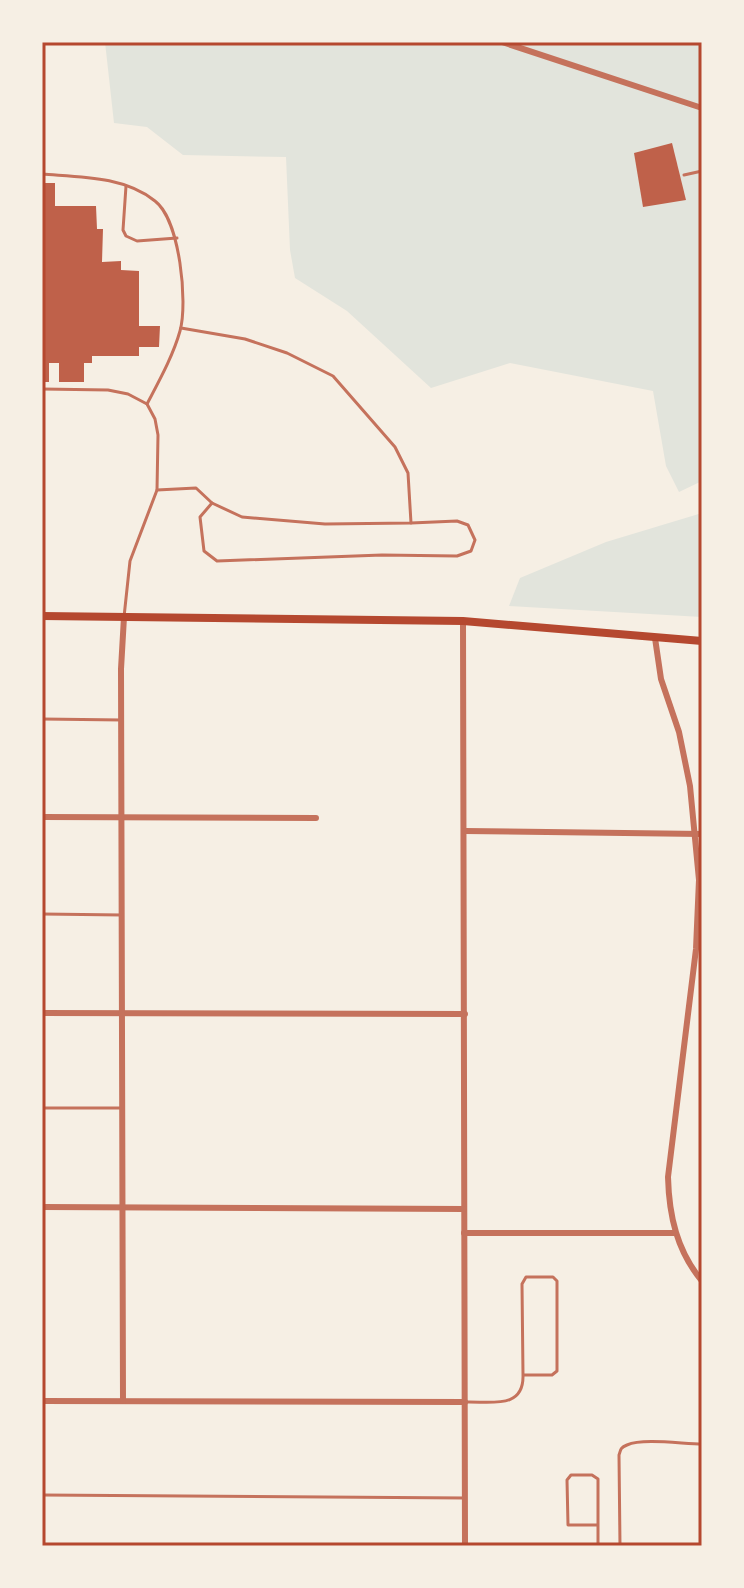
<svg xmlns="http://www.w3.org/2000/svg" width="744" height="1588" font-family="'Work Sans',sans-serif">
<rect width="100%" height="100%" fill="#f6efe4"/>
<g fill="#e2e4dc">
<path d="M 105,42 L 702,42 L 702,481 L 679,492 L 666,466 L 653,391 L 510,363 L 431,388 L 347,311 L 295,278 L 290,250 L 286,157 L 183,155 L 147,127 L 114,123 Z"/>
<path d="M 702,513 L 702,617 L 509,606 L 520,578 L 606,542 Z"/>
</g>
<g fill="#bf614a">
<path d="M 672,143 L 686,200 L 643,207 L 634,153 Z"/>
<path d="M 42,183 L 55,183 L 55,206 L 96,206 L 97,229 L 103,229 L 102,262 L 121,261 L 121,270 L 139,271 L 139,326 L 160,326 L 159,347 L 139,347 L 139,356 L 92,356 L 92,363 L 84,363 L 84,382 L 59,382 L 59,363 L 49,363 L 49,382 L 42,382 Z"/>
</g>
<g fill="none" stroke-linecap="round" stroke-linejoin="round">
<g stroke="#c5725c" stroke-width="3">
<path d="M 42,174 C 79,177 124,176 155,201 C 180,220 188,303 180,331 C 173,356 159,381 147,404"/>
<path d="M 684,175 L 702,171"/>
<path d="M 126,186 L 123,230 L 126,236 L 137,241 L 177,238"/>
<path d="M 42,389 L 108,390 L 128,394 L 147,404 L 155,419 L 158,435 L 157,490 L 130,561 L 124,617"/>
<path d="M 157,490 L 196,488 L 212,503 L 242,517 L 325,524 L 411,523 L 408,473 L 395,447 L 333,376 L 287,353 L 245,339 L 181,328"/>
<path d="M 212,503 L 200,517 L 204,551 L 217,561 L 382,555 L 457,556 L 471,551 L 475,540 L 468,525 L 457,521 L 411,523"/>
<path d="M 42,719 L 122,720"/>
<path d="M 42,914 L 122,915"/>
<path d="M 42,1108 L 123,1108"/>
<path d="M 465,1402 C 490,1401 524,1410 523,1375 L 522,1284 L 526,1277 L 553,1277 L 557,1281 L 557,1371 L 552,1375 L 523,1375"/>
<path d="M 42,1495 L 465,1498"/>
<path d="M 598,1525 L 568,1525 L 567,1480 L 571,1475 L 592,1475 L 598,1479 L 598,1546"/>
<path d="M 620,1546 L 619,1455 C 621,1449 620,1448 627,1445 C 643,1438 683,1444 702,1444"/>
</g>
<g stroke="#c5725c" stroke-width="6">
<path d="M 502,42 L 702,108"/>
<path d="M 463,621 L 465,1546"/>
<path d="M 655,638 L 661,679 L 679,732 L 690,786 L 699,880 L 696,949 L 668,1177 C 669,1216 677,1251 702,1281"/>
<path d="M 42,817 L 316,818"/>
<path d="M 465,831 L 702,834"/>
<path d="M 42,1013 L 465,1014"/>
<path d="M 42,1207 L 464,1209"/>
<path d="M 464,1233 L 675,1233"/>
<path d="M 42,1401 L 465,1402"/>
<path d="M 123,1401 L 121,669 L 124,617"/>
</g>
<path stroke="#b5482f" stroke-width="8" d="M 42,616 L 463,621 L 702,641"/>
</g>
<rect width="744" height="1588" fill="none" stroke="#f6efe4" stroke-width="88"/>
<rect x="44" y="44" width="656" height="1500" fill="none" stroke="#b5482f" stroke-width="3"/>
</svg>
